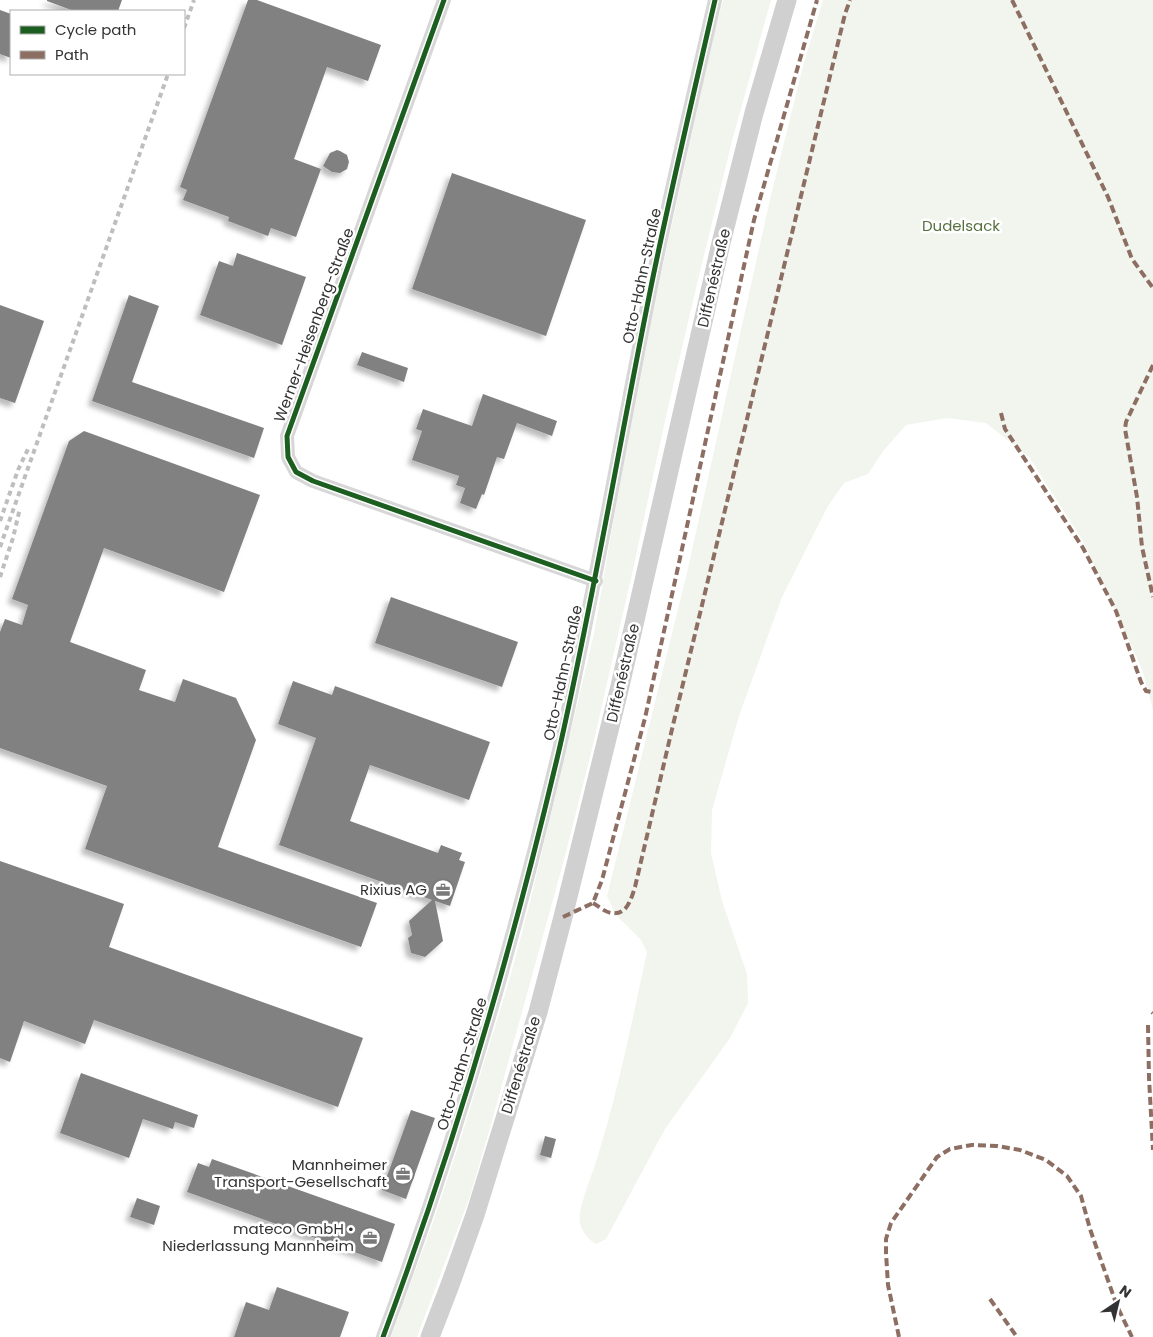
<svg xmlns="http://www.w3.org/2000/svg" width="1153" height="1337" font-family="Poppins,sans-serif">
<defs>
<filter id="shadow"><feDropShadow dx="-4.5" dy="4.5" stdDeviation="2.5" flood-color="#0004"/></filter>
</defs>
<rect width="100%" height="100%" fill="#fff"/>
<g fill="#f1f5ed">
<path d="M 723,0 L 771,0 L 732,141 L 697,284 L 666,416 L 632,574 L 591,753 L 565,856 L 490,1128 L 470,1196 L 417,1337 L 391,1337 L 432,1225 L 460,1141 L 510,978 L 530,902 L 594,634 L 614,517 L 655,302 L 711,46 Z"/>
<path d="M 823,0 L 1153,0 L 1153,709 L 1142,669 L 1083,541 L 1029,457 L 986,423 L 947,418 L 906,425 L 884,450 L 868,474 L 844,483 L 828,506 L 782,597 L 739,716 L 712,810 L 711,853 L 722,901 L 747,974 L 748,1003 L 730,1038 L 665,1129 L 606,1239 L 596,1244 C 588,1239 582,1232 580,1223 C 577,1213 590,1179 594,1168 C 617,1098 631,1025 647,952 L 641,940 L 616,915 L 607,896 L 686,577 L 771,195 L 803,66 Z"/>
</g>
<g fill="#818181" filter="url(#shadow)">
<path d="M 47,0 L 122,0 L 118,11 L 74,11 L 47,1 Z"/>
<path d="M 248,0 L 257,0 L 381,45 L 368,81 L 327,67 L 294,159 L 321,169 L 296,237 L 271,228 L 268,236 L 228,221 L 229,217 L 183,200 L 187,190 L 180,187 Z"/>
<path d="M 0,10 L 11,14 L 11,58 L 0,54 Z"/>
<path d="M 337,150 L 340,151 L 347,155 L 349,162 L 347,169 L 340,173 L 332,172 L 323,166 L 330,153 Z"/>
<path d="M 452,173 L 586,220 L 546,336 L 412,289 Z"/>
<path d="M 237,253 L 306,277 L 282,345 L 200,315 L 219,261 L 233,266 Z"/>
<path d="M 129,295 L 159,306 L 132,382 L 264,428 L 254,458 L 92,401 Z"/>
<path d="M 0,305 L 44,321 L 15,403 L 0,398 Z"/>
<path d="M 362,352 L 408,368 L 404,382 L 357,365 Z"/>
<path d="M 483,394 L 557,421 L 552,436 L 517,423 L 504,459 L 497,457 L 484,495 L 482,494 L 476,509 L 460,503 L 465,488 L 456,485 L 459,476 L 412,460 L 422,431 L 416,429 L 423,409 L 472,426 Z"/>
<path d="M 84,431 L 260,495 L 224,592 L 104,548 L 70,642 L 146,670 L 139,690 L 175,702 L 183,679 L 236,698 L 256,740 L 218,847 L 377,903 L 361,947 L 85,849 L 107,786 L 0,748 L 0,632 L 5,619 L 22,625 L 28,605 L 12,599 L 69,441 Z"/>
<path d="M 391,597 L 518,642 L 502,687 L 375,643 Z"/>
<path d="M 293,681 L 332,695 L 335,686 L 490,742 L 469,800 L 370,765 L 350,821 L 438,853 L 441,845 L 462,853 L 459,860 L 465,862 L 450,906 L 435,901 L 443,941 L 425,957 L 411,953 L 408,938 L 412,935 L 409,921 L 432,900 L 279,845 L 316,738 L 278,724 Z"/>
<path d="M 0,861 L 124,904 L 109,947 L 363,1038 L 338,1107 L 94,1020 L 85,1044 L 24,1021 L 10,1062 L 0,1058 Z"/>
<path d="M 81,1073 L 198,1115 L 194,1128 L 175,1122 L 173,1129 L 143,1119 L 129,1158 L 60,1133 Z"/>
<path d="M 411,1110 L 435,1118 L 406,1199 L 382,1190 Z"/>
<path d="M 545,1136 L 556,1139 L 551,1158 L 540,1155 Z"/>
<path d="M 212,1159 L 395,1224 L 382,1262 L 187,1192 L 198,1163 L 209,1167 Z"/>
<path d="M 137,1198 L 160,1206 L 154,1225 L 130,1217 Z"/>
<path d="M 277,1287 L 349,1312 L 340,1337 L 234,1337 L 246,1302 L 269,1310 Z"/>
</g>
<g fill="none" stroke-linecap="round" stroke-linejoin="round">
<g stroke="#d7d7d7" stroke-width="14">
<path d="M 444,0 L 287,436 L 288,457 L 296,472 L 313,481 L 596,581"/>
<path d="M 383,1337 C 455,1144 513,947 560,746 C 595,591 621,434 653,277 C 672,185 694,92 715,0"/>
</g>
<path stroke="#d0d0d0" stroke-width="19" d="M 430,1337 L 450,1285 L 475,1215 L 538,1012 L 563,917 L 620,686 L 721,243 L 754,113 L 787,0"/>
<g stroke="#bebebe" stroke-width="4" stroke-dasharray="5 4" stroke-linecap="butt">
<path d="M 184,28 L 194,0"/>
<path d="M 0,521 L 18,470 L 29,447"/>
<path d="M 0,547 L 168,74"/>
<path d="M 0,577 L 13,538 L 20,508"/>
</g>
<g stroke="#8d6e63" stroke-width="4" stroke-dasharray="8 4" stroke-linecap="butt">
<path d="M 1012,0 L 1108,197 L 1132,259 L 1153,288"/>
<path d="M 1153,365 L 1126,422 L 1125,429 L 1137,497 L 1142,547 L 1153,597"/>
<path d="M 1001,413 L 1005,429 L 1083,548 L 1116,611 L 1141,682 L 1146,691 L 1152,692 L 1153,691"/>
<path d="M 593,903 C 598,906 605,912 611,913 C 627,916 631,899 635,887 L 673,725 L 845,14 L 850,0"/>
<path d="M 563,917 L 593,903 L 602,880 L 645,718 L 754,220 L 817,0"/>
<path d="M 1152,1012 L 1153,1013"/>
<path d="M 1148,1025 L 1149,1078 L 1153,1150"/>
<path d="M 990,1299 L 1017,1337"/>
<path d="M 899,1337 L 888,1285 L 886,1253 L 886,1239 L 891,1223 L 937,1157 L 950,1149 L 972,1145 L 997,1146 L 1020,1150 L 1046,1160 L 1067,1176 L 1081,1196 L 1090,1229 L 1117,1306 L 1132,1337"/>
</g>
<g stroke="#fff" stroke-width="8">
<g id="cycleway">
<path d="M 444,0 L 287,436 L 288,457 L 296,472 L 313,481 L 596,581"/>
<path d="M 383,1337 C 455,1144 513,947 560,746 C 595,591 621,434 653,277 C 672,185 694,92 715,0"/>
</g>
</g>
<use href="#cycleway" stroke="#1b5e20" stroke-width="5"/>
</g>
<defs>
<g id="office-ring" transform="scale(1.125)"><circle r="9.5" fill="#fff" stroke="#7a7a7a" stroke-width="1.5"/><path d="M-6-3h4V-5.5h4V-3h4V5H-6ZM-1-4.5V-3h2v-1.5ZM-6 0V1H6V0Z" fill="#7a7a7a"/></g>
</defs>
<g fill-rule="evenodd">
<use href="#office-ring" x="443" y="890"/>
<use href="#office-ring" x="403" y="1174"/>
<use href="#office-ring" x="370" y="1238"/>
</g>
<g text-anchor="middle" stroke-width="5" stroke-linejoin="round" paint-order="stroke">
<g font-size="15" fill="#56703f" stroke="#fff">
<text x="961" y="231">Dudelsack</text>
</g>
<g font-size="15" fill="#333" stroke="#fff">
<text transform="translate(642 276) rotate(-78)" y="5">Otto-Hahn-Straße</text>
<text transform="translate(714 278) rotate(-77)" y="5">Diffenéstraße</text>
<text transform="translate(314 325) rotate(-70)" y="5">Werner-Heisenberg-Straße</text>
<text transform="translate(563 673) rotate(-78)" y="5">Otto-Hahn-Straße</text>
<text transform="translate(623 673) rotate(-77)" y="5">Diffenéstraße</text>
<text transform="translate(462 1064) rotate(-73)" y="5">Otto-Hahn-Straße</text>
<text transform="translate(521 1065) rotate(-73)" y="5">Diffenéstraße</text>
</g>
<g font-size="15" fill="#333" stroke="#fff" text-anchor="end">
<text x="427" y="895">Rixius AG</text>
<text x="387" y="1170">Mannheimer<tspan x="387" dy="17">Transport-Gesellschaft</tspan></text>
<text x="354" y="1234">mateco GmbH •<tspan x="354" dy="17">Niederlassung Mannheim</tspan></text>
</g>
</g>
<rect x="10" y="10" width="175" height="65" fill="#ffffff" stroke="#adadad"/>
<rect x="20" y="26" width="25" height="8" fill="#1b5e20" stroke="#adadad"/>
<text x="55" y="35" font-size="15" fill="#333333">Cycle path</text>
<rect x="20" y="51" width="25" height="8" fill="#8d6e63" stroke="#adadad"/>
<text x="55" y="60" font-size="15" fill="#333333">Path</text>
<g transform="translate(1118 1302) rotate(35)" stroke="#ffffff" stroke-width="4" paint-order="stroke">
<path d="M0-4L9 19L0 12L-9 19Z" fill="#333333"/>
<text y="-8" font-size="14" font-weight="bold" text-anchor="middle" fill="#333333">N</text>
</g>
</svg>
